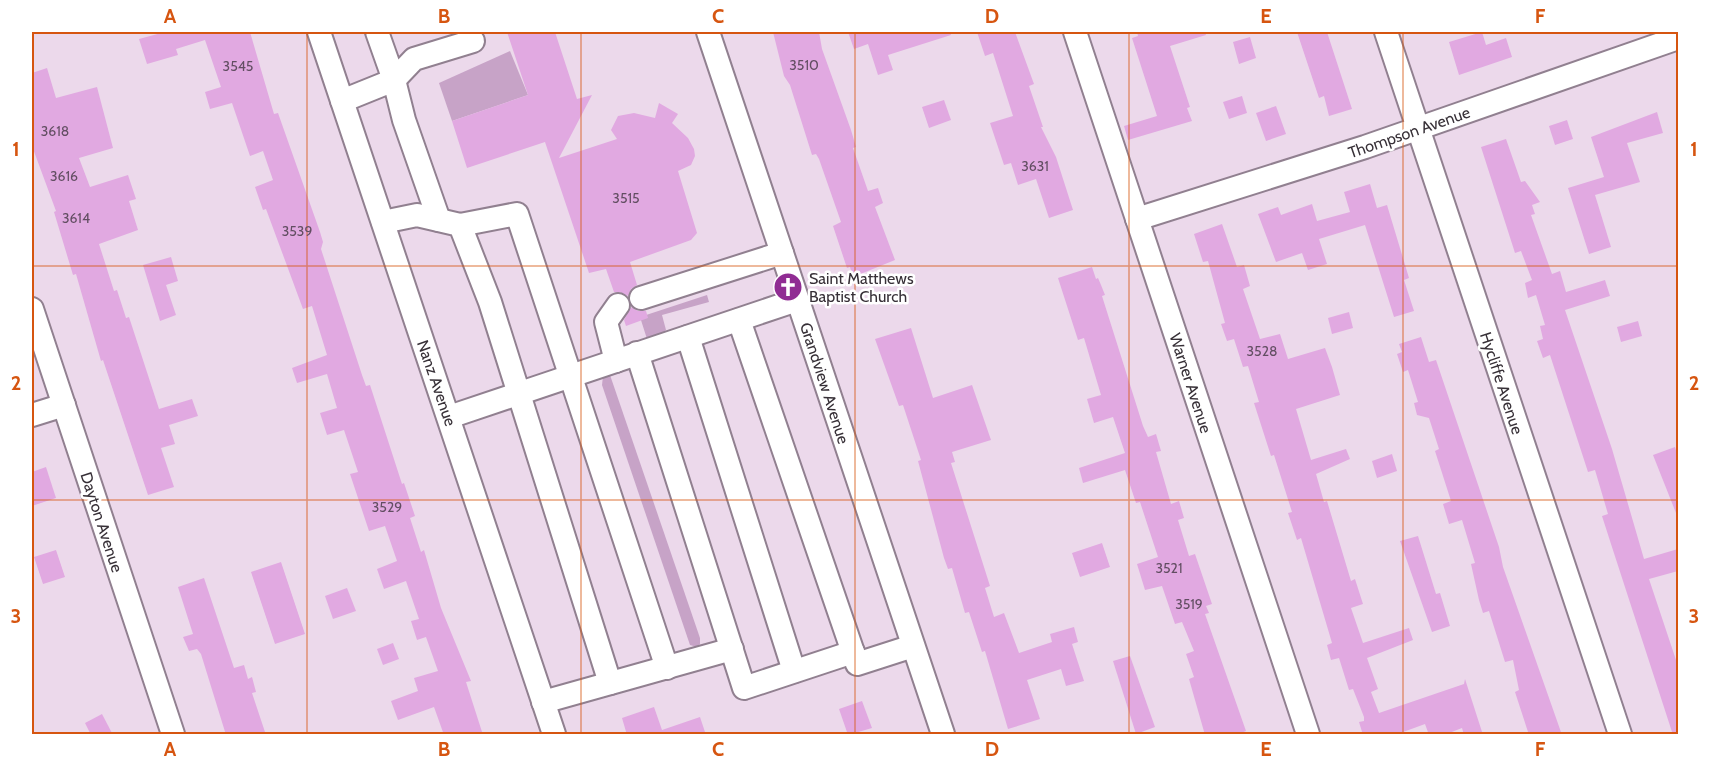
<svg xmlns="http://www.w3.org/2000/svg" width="1710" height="766" font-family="Cabin,sans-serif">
<rect width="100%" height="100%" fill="#ecd9eb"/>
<g fill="#c7a3c7">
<path d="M 510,51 L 528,95 L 452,121 L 439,83 Z"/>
<path d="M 707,295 L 709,302 L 662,315 L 666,330 L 662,334 L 647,339 L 640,317 Z"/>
<path d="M 610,375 L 700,638 L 700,644 L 697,647 L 690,645 L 602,385 L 603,376 Z"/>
</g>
<g fill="#e1a9e1">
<path d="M 165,32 L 250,32 L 274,114 L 278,113 L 320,232 L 323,242 L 321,249 L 362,375 L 366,386 L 370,385 L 402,484 L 404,483 L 415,516 L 410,518 L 421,552 L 424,550 L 441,608 L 471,681 L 466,682 L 483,735 L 444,735 L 434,707 L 398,720 L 391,701 L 418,691 L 414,678 L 438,671 L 426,637 L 417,640 L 411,621 L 419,619 L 406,581 L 384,589 L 377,569 L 397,561 L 385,526 L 369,531 L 350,474 L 358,472 L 344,430 L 327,435 L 320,413 L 337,408 L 327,374 L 297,383 L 292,368 L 327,355 L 312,306 L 303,309 L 266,209 L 263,210 L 255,187 L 273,180 L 263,151 L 250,156 L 232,103 L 210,109 L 205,92 L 221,87 L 205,40 L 176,49 L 178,55 L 147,64 L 139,39 Z"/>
<path d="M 507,32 L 555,32 L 577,99 L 592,95 L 559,158 L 617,139 L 611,130 L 618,116 L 634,113 L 655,118 L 659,103 L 678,114 L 672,123 L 688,138 L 694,149 L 695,156 L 691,165 L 678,171 L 697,233 L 691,240 L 630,262 L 637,285 L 631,289 L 628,296 L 620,292 L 614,292 L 606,269 L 589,273 L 545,142 L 467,168 L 452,121 L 528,95 Z"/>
<path d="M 773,32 L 819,32 L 822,49 L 851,130 L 856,147 L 853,148 L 868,191 L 878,188 L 883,203 L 875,207 L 895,260 L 853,277 L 850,267 L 847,268 L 833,226 L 841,222 L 819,159 L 816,154 L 812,155 L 790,85 L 784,76 Z"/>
<path d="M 848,32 L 950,32 L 951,35 L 888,55 L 893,70 L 878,75 L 868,44 L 854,49 Z"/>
<path d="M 977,32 L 1015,32 L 1034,84 L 1029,86 L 1043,127 L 1041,127 L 1056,157 L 1073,210 L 1049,218 L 1036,179 L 1018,185 L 1011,163 L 1004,165 L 990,123 L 1013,116 L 993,53 L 985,56 Z"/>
<path d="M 1137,32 L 1205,32 L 1206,35 L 1170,46 L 1190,107 L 1187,108 L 1192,121 L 1128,140 L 1124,126 L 1157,116 L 1132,38 L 1138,36 Z"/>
<path d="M 1297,32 L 1327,32 L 1352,109 L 1329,116 L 1324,96 L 1319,98 Z"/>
<path d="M 1482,32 L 1486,45 L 1506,38 L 1512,57 L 1459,75 L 1449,42 Z"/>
<path d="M 1250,37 L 1256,58 L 1239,64 L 1233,42 Z"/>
<path d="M 47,68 L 56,98 L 97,87 L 113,148 L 79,158 L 90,187 L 128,175 L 136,199 L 129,201 L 138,230 L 99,244 L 114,291 L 117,290 L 126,318 L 129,317 L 159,409 L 192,399 L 198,416 L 169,425 L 175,444 L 161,448 L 174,487 L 148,495 L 103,360 L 101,361 L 76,274 L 73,275 L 54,212 L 56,211 L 32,146 L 32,73 Z"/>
<path d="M 1242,96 L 1247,113 L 1229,119 L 1223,102 Z"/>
<path d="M 944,100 L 951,120 L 929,128 L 922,107 Z"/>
<path d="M 1276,106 L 1286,134 L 1266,141 L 1256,113 Z"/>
<path d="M 1657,112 L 1663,133 L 1627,143 L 1640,182 L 1595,195 L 1611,247 L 1589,254 L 1568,188 L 1604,177 L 1591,137 Z"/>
<path d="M 1567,120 L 1573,139 L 1555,145 L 1549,126 Z"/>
<path d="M 1506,139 L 1521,182 L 1525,181 L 1540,202 L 1532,205 L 1535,214 L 1531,215 L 1552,274 L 1560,271 L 1566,292 L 1605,280 L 1610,296 L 1565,310 L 1612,449 L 1644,559 L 1678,549 L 1678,571 L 1649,579 L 1678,666 L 1678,735 L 1673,735 L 1611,544 L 1602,516 L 1608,514 L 1595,470 L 1588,472 L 1550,355 L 1543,358 L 1537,341 L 1543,339 L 1540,326 L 1545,325 L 1536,295 L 1528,298 L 1525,283 L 1532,280 L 1521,251 L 1515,253 L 1481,147 Z"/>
<path d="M 1370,184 L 1377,208 L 1387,205 L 1409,278 L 1404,280 L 1414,311 L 1394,317 L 1365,225 L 1319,239 L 1327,264 L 1308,270 L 1302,253 L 1276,262 L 1258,214 L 1278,207 L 1281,215 L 1312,204 L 1317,221 L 1350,212 L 1344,192 Z"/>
<path d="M 1222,224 L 1237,267 L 1244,265 L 1250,286 L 1243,289 L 1260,339 L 1280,334 L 1288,359 L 1325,348 L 1332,367 L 1340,395 L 1296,409 L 1311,460 L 1346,449 L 1350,459 L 1316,474 L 1324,502 L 1327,501 L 1351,581 L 1355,579 L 1363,604 L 1351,608 L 1363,643 L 1409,628 L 1413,640 L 1367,658 L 1378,689 L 1371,692 L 1379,713 L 1464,684 L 1465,679 L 1483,735 L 1464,735 L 1462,728 L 1444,735 L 1429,735 L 1425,724 L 1395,735 L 1363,735 L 1359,722 L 1364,721 L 1364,717 L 1353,689 L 1349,690 L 1339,658 L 1331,660 L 1327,645 L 1332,643 L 1301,538 L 1297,540 L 1288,513 L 1292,512 L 1274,455 L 1271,456 L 1254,403 L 1259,402 L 1248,366 L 1243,367 L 1234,339 L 1227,341 L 1221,324 L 1225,323 L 1208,261 L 1203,262 L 1194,234 Z"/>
<path d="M 171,257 L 178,281 L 166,285 L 176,315 L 160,321 L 143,265 Z"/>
<path d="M 1092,267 L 1096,279 L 1098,278 L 1101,285 L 1105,295 L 1102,296 L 1143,426 L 1148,437 L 1156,434 L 1161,451 L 1156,452 L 1171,504 L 1179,501 L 1184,518 L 1178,520 L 1189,556 L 1195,554 L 1212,604 L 1206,606 L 1209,613 L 1205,614 L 1246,731 L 1236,735 L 1205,735 L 1189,679 L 1194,677 L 1186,654 L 1194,651 L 1182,622 L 1175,624 L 1162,586 L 1145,590 L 1137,564 L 1158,557 L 1140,502 L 1136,503 L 1125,470 L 1083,483 L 1079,468 L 1125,453 L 1113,417 L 1094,423 L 1087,399 L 1101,395 L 1084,338 L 1078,340 L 1058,278 Z"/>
<path d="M 631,307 L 638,311 L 646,311 L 648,318 L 626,326 L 624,320 Z"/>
<path d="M 1349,312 L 1353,328 L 1332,334 L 1328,318 Z"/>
<path d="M 1638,321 L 1642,336 L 1621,342 L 1617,327 Z"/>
<path d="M 911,328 L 933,398 L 972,385 L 991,440 L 952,452 L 955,462 L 951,463 L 990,586 L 985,588 L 994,617 L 1004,613 L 1019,653 L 1052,642 L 1050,634 L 1074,627 L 1078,642 L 1072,644 L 1084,681 L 1066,686 L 1061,669 L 1027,680 L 1040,719 L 1008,729 L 985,651 L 982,652 L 969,612 L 965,613 L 952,568 L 948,569 L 944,558 L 918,461 L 921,460 L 903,405 L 899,406 L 875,339 Z"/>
<path d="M 1421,337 L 1429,362 L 1436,360 L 1499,547 L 1503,567 L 1562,735 L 1529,735 L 1515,692 L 1519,690 L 1513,660 L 1505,662 L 1489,611 L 1483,613 L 1479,600 L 1471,564 L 1475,563 L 1462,520 L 1449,524 L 1443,504 L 1451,501 L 1435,451 L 1439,449 L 1429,418 L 1417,415 L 1414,403 L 1418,402 L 1408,370 L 1403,372 L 1397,354 L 1402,352 L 1399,344 Z"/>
<path d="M 1675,447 L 1678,457 L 1678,513 L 1676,513 L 1653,455 Z"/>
<path d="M 1392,454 L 1397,471 L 1377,478 L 1372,461 Z"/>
<path d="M 46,467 L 56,498 L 32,506 L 32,472 Z"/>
<path d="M 1418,536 L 1436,594 L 1440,593 L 1450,626 L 1432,632 L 1400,541 Z"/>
<path d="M 1102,543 L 1110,567 L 1080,577 L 1072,553 Z"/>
<path d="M 56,550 L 65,577 L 43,584 L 34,557 Z"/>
<path d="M 281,562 L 305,634 L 275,644 L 251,572 Z"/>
<path d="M 204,578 L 234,668 L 244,665 L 248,679 L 252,677 L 256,692 L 252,693 L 266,735 L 226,735 L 201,654 L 197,649 L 189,651 L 183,637 L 193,634 L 178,587 Z"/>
<path d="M 347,588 L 356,611 L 333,619 L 325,596 Z"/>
<path d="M 393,643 L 399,659 L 383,665 L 377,649 Z"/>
<path d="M 1130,656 L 1155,727 L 1136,734 L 1113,661 Z"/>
<path d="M 862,701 L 872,728 L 848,735 L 839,709 Z"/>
<path d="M 654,707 L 662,730 L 700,717 L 706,735 L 627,735 L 622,718 Z"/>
<path d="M 102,714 L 113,735 L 91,735 L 85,723 Z"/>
</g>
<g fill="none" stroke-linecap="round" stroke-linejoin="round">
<g stroke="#918090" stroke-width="26">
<g id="minor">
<path d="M 319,32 L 554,734"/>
<path d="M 377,32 L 394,80 L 414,59 L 473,41"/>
<path d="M 708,32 L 943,734"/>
<path d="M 1075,32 L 1308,734"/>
<path d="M 1386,32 L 1620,734"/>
<path d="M 342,101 L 394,80 L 404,120 L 439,220"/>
<path d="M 1137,219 L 1365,147 L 1678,38"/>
<path d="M 383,222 L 417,215 L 460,225 L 490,302 L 610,683"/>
<path d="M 460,225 L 517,214 L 667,668"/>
<path d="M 641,298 L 782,253"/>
<path d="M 32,309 L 173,734"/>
<path d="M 739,320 L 857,664 L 913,646"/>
<path d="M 688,337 L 794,671"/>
<path d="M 637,353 L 744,688 L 853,652"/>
<path d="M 616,361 L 606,322 L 618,305"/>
<path d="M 32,415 L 64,405"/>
<path d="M 449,417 L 797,300"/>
<path d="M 543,702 L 732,649"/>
</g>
</g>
<use href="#minor" stroke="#fff" stroke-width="22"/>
</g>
<path fill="none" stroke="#d65510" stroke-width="1.5" stroke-opacity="0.55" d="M 307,32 L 307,734M 581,32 L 581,734M 855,32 L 855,734M 1129,32 L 1129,734M 1403,32 L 1403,734M 32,266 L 1678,266M 32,500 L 1678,500"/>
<defs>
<g id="church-disc" transform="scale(1.5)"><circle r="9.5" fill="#902c93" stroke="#fff"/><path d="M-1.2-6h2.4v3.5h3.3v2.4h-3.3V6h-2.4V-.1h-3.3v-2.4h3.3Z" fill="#fff"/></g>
</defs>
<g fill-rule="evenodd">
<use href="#church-disc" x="788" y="287"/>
</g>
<g text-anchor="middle" stroke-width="5" stroke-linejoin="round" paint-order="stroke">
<g font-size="14" fill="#624e62">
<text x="804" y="70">3510</text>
<text x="238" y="71">3545</text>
<text x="55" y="136">3618</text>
<text x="1035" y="171">3631</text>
<text x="64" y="181">3616</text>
<text x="626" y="203">3515</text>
<text x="76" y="223">3614</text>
<text x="297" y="236">3539</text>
<text x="1262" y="356">3528</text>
<text x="387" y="512">3529</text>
<text x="1169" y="573">3521</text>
<text x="1189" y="609">3519</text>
</g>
<g font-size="16" fill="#373037" stroke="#fff">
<text transform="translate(1409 132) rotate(-19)" y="6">Thompson Avenue</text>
<text transform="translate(437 383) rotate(71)" y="6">Nanz Avenue</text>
<text transform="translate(825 383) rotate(72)" y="6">Grandview Avenue</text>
<text transform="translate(1191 383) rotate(72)" y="6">Warner Avenue</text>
<text transform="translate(1502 383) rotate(72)" y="6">Hycliffe Avenue</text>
<text transform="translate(102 522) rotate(72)" y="6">Dayton Avenue</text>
</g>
<g font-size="16" fill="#373037" stroke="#fff" text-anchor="start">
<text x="809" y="284">Saint Matthews<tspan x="809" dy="18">Baptist Church</tspan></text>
</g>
</g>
<rect width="1710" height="766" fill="none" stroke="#ffffff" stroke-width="66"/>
<rect x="33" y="33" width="1644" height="700" fill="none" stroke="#d65510" stroke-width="2"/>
<g font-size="20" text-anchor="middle" font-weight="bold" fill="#d65510">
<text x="170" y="23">A</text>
<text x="444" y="23">B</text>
<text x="718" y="23">C</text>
<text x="992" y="23">D</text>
<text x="1266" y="23">E</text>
<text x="1540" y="23">F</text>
<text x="16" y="156">1</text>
<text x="1694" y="156">1</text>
<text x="16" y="390">2</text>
<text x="1694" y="390">2</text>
<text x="16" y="623">3</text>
<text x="1694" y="623">3</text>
<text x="170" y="756">A</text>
<text x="444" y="756">B</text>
<text x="718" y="756">C</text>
<text x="992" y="756">D</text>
<text x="1266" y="756">E</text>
<text x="1540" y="756">F</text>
</g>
</svg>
